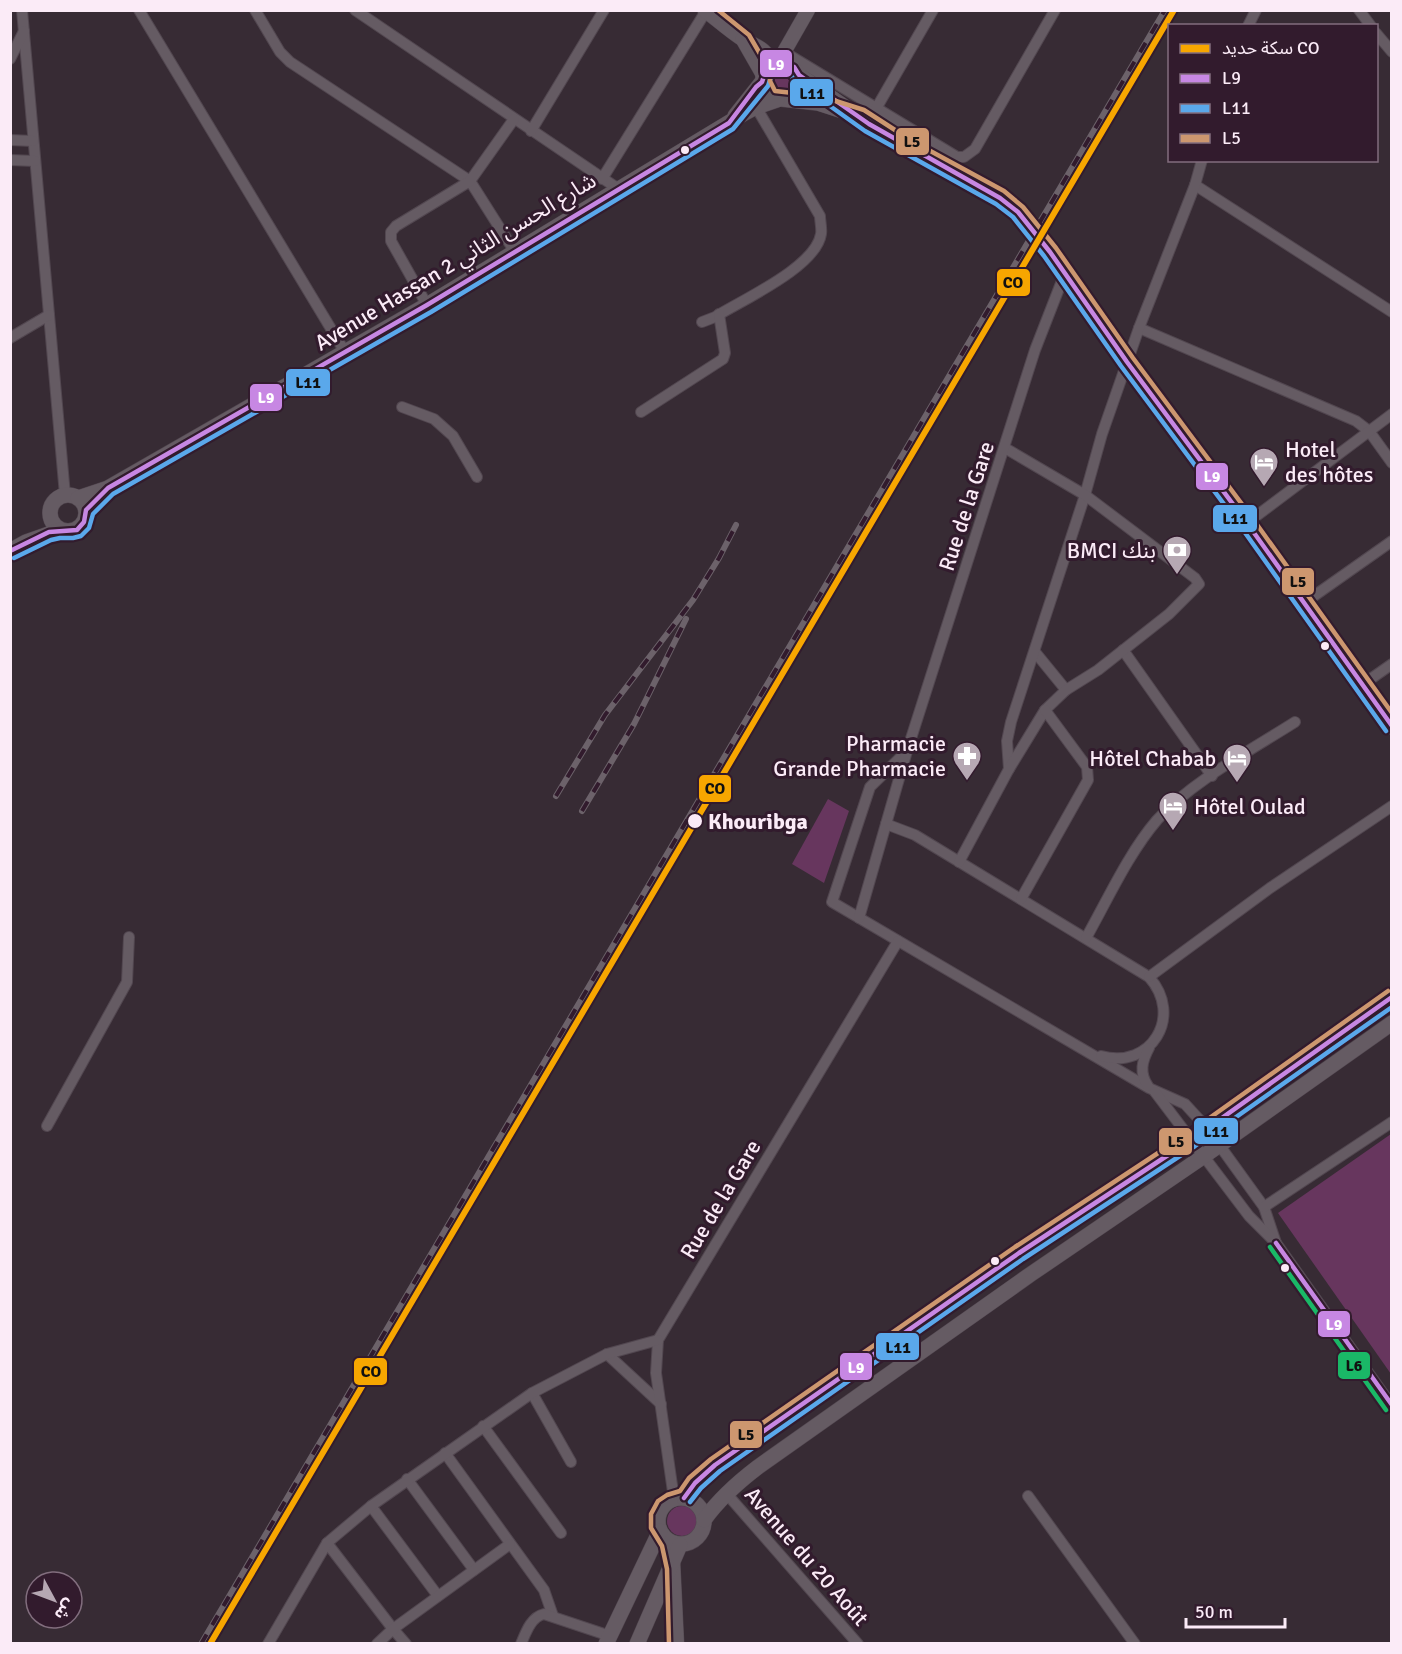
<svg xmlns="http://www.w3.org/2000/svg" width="1402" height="1654" font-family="Signika,'Noto Sans Arabic',sans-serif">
<rect width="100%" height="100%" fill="#372b34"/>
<g fill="#67365e">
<circle cx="781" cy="81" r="10"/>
<path d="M 828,799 L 849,811 L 824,883 L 792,864 Z"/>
<path d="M 1391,1134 L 1391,1374 L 1278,1213 Z"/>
<circle cx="682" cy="1521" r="15"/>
</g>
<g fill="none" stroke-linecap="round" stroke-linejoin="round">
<g stroke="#524750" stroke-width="12">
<g id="minor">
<path d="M 22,10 L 65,495"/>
<path d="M 139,10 L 345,352"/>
<path d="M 255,10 L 280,52 L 290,62 L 470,181 L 515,252"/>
<path d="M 355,10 L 620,190"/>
<path d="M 1359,10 L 1371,26"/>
<path d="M 1248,26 L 1256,10"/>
<path d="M 1376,33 L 1392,52"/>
<path d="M 784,52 L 957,157 L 964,157 L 975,149 L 1055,10"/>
<path d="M 10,59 L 24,31"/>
<path d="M 869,124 L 877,107 L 933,10"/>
<path d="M 531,131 L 604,10"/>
<path d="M 10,140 L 33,141"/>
<path d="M 10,160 L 35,161"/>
<path d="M 602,179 L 706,11"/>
<path d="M 1195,185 L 1392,312"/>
<path d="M 427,305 L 391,241 L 391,232 L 396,226 L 470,181 L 514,119"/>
<path d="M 702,322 L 715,317 C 742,300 816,267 821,234 C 822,229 820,221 820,216 L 756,107"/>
<path d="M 1139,328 L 1356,421 L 1369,431 L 1392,463"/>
<path d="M 10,338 L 49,315"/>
<path d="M 402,407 L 434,419 L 453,436 L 477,477"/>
<path d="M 641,412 L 723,359 L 725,353 L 719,314"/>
<path d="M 1247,523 L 1392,414"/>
<path d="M 1304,603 L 1392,541"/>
<path d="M 1123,650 L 1212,776"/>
<path d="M 1035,652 L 1066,690"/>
<path d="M 1362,685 L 1392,664"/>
<path d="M 907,751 L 870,787 L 832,902 L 1149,1088 L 1185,1104 L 1207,1128 L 1264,1207 L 1276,1243"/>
<path d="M 1009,769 L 1007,741 L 1011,722 L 1085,495 L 1102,434 L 1139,328 L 1195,185 L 1202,160"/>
<path d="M 886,824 L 915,835 L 1149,977 C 1184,1016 1151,1070 1101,1056"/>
<path d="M 959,862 L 1009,769 L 1045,710 L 1066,690 L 1098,670 L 1169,614 L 1199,584 L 1195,578 L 1085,495 L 1005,448"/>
<path d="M 1021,899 L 1088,780 L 1087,767 L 1045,710"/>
<path d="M 859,918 L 907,751 L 1035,350 L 1065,273"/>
<path d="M 1086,938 C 1108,899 1128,854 1157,820 C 1191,782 1251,750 1295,722"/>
<path d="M 1149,977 L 1270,888 L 1392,806"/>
<path d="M 1148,1086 C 1139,1073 1142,1061 1149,1048"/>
<path d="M 1155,1092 L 1249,1216 L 1276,1243 L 1392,1406"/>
<path d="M 47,1126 L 127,982 L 129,937"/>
<path d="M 1264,1207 L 1392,1122"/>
<path d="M 607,1354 L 661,1404"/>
<path d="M 532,1393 L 571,1462"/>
<path d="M 483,1426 L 561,1533"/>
<path d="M 445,1453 L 544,1590 L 553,1616"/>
<path d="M 407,1479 L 474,1570"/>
<path d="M 726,1493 L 858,1644"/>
<path d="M 1028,1496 L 1135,1644"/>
<path d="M 674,1499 L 656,1373 L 658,1340 L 898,941"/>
<path d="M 371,1506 L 438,1596"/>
<path d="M 327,1543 L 393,1629 L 406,1644"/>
<path d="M 268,1644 L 327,1543 L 371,1506 L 532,1393 L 607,1354 L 658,1340"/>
<path d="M 377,1644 L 393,1629 L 510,1544"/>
<path d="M 521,1644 C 526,1632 531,1617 544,1614 L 610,1636"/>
</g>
</g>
<g stroke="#524750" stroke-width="15">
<g id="tertiary">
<path d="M 781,62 L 784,52 L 808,10"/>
<path d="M 668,1541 L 673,1561 L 677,1644"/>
</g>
</g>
<g stroke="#524750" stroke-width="16">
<g id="secondary">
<path d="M 705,10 C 717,19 728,29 740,37 C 757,49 761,44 773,64"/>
<path d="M 743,39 L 763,74"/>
<path d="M 735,116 L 762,82"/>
<path d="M 861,117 L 818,103 L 772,98 L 763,86 L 763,74 L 773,64 L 781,62 L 790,64 L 799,75 L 869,124 L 1000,198 L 1018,212 L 1050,252 L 1127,362 L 1247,523 L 1392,727"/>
<circle cx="68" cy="513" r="18"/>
<path d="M 78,498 L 108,488 L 427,305 L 743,114 L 756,107 L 777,100"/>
<path d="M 10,551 L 26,542 L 60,530"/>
<circle cx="681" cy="1521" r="23"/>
<path d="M 684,1498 L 695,1483 L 715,1465 L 1019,1253 L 1191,1140 L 1392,997"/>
<path d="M 704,1520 C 719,1499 737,1483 758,1467 L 1031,1274 L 1204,1156 L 1392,1023"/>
<path d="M 606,1644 L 660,1531"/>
<path d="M 637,1644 L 680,1545"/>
</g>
</g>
<use href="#minor" stroke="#655b63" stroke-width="10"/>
<use href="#tertiary" stroke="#655b63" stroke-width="14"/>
<use href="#secondary" stroke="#655b63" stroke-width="15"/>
<g stroke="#6c626a" stroke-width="6">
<g id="rail">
<path d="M 556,796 L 605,715 L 693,600 L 719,558 L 736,525"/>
<path d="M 582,811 L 634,724 L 686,619"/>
<path d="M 201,1644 L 1165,10"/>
</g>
</g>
<use href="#rail" stroke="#321b2d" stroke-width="4" stroke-dasharray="11" stroke-linecap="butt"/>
<g stroke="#321b2d" stroke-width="9">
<g id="bus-1">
<path d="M 10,551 L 49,532 L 77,530 L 84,522 L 86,510 L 108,488 L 427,305 L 729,123 L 756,87 L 762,82 L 766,70 L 773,64 L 786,63 L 794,67 L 799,75 L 869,124 L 1000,198 L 1018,212 L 1050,252 L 1127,362 L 1247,523 L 1392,726"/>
<path d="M 1276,1243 L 1392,1405"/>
<path d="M 684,1498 L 695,1483 L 715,1465 L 1019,1253 L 1191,1140 L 1392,997"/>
</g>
</g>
<g stroke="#321b2d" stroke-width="9">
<g id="bus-2">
<path d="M 14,558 L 51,540 L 60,538 L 73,538 L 81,536 L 89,528 L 93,514 L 113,494 L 431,312 L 733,129 L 768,86 L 772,74 L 776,71 L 785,71 L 789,73 L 795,81 L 865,131 L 996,204 L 1013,217 L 1044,256 L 1121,366 L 1241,527 L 1386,731"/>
<path d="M 690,1502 L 701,1488 L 720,1471 L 1023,1259 L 1195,1146 L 1392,1007"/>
</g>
</g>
<g stroke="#321b2d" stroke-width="9">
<g id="bus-3">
<path d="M 718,10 L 749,35 L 770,71 L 770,81 L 775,91 L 820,96 L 864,110 L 912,141 L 1004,191 L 1023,207 L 1056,248 L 1133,358 L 1253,519 L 1392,713"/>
<path d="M 669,1644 L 667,1569 L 662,1546 L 651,1528 L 651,1514 L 658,1501 L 667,1495 L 680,1491 L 689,1478 L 711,1459 L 1015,1247 L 1187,1134 L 1388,991"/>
</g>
</g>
<g stroke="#321b2d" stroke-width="9">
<path id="bus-4" d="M 1270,1247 L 1386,1410"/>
</g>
<use href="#bus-1" stroke="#c787e3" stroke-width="4.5"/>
<use href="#bus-2" stroke="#5aa8eb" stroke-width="4.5"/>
<use href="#bus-3" stroke="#cd976f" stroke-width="4.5"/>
<use href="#bus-4" stroke="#1ab867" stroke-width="4.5"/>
<g stroke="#321b2d" stroke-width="10">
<path id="rail-1" d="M 210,1644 L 1174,10"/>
</g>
<use href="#rail-1" stroke="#f7a600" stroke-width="6"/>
</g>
<defs>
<g id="hotel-pin" transform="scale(1.5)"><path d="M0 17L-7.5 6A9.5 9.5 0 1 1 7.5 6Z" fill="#b6a8b3" stroke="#321b2d"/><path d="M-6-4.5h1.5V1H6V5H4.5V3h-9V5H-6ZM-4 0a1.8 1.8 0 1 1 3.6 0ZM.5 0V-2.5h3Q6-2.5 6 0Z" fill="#fff"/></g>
<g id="bank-pin" transform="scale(1.5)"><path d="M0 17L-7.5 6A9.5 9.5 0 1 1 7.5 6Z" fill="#b6a8b3" stroke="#321b2d"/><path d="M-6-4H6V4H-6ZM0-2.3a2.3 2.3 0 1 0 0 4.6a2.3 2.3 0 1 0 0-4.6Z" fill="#fff"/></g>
<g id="pharmacy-pin" transform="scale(1.5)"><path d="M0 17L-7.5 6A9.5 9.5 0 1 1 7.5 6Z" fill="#b6a8b3" stroke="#321b2d"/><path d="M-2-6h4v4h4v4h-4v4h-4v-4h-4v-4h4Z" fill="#fff"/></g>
</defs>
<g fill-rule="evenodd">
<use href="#hotel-pin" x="1264" y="462"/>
<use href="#bank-pin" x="1177" y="550"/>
<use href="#pharmacy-pin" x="967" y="756"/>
<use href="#hotel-pin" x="1237" y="758"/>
<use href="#hotel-pin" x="1173" y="806"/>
</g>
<g fill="#fbebf7" stroke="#321b2d" stroke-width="2">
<circle cx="685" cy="150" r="5"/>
<circle cx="1325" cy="646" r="5"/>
<circle cx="695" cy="821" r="8"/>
<circle cx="995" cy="1261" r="5"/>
<circle cx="1285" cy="1268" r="5"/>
</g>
<g text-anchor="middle" stroke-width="6" stroke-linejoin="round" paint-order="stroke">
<g font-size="22" fill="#fbebf7" stroke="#321b2d">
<text transform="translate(455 261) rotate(-31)" y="8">Avenue Hassan 2 شارع الحسن الثاني</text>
<text transform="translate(966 506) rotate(-72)" y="8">Rue de la Gare</text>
<text transform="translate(720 1199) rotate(-59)" y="8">Rue de la Gare</text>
<text transform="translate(807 1556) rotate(49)" y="8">Avenue du 20 Août</text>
</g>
<g font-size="22" fill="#fbebf7" stroke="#321b2d" text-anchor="end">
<text x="1285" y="457" text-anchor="start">Hotel<tspan x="1285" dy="25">des hôtes</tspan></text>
<text x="1156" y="558">BMCI بنك</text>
<text x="946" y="751">Pharmacie<tspan x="946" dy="25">Grande Pharmacie</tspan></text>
<text x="1216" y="766">Hôtel Chabab</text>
<text x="1194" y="814" text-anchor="start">Hôtel Oulad</text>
</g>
<g font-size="22" font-weight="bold" fill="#fbebf7" stroke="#321b2d" text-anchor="start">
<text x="708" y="829">Khouribga</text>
</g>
</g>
<g stroke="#321b2d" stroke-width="2">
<rect x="759" y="49" width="34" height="29" rx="6" fill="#c787e3"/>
<rect x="789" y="78" width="45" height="29" rx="6" fill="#5aa8eb"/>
<rect x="895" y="127" width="35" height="29" rx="6" fill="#cd976f"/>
<rect x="996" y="268" width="35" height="29" rx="6" fill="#f7a600"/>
<rect x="285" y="368" width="46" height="29" rx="6" fill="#5aa8eb"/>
<rect x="249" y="383" width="34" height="29" rx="6" fill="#c787e3"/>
<rect x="1195" y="462" width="34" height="29" rx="6" fill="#c787e3"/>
<rect x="1212" y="504" width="46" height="29" rx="6" fill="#5aa8eb"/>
<rect x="1281" y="567" width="34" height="29" rx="6" fill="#cd976f"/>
<rect x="698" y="774" width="34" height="29" rx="6" fill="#f7a600"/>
<rect x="1193" y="1117" width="46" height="28" rx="6" fill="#5aa8eb"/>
<rect x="1158" y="1127" width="35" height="29" rx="6" fill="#cd976f"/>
<rect x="1317" y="1310" width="34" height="28" rx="6" fill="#c787e3"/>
<rect x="875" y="1332" width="45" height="29" rx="6" fill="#5aa8eb"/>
<rect x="1337" y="1351" width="34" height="29" rx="6" fill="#1ab867"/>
<rect x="839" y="1352" width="34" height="29" rx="6" fill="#c787e3"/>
<rect x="353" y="1357" width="35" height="29" rx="6" fill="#f7a600"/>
<rect x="729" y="1420" width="34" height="29" rx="6" fill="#cd976f"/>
</g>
<g font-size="16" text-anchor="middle" font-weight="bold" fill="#fff">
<text x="776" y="70">L9</text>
<text x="266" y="403">L9</text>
<text x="1212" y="482">L9</text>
<text x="1334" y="1330">L9</text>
<text x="856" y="1373">L9</text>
</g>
<g font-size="16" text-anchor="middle" font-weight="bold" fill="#111">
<text x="812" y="99">L11</text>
<text x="912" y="147">L5</text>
<text x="1013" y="288">CO</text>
<text x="308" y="388">L11</text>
<text x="1235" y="524">L11</text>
<text x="1298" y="587">L5</text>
<text x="715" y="794">CO</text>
<text x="1216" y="1137">L11</text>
<text x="1176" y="1147">L5</text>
<text x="898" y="1353">L11</text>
<text x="1354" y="1371">L6</text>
<text x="371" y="1377">CO</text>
<text x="746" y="1440">L5</text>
</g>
<rect width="1402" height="1654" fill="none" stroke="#fbebf7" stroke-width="24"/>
<rect x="1168" y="24" width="210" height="138" fill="#321b2d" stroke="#826e7e" stroke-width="1.5"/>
<rect x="1180" y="44" width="30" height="9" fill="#f7a600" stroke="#826e7e" stroke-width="1.5"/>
<text x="1222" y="54" font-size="18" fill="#fbebf7">سكة حديد CO</text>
<rect x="1180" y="74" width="30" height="9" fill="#c787e3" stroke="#826e7e" stroke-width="1.5"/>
<text x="1222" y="84" font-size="18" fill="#fbebf7">L9</text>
<rect x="1180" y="104" width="30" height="9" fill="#5aa8eb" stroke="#826e7e" stroke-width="1.5"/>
<text x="1222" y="114" font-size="18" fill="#fbebf7">L11</text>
<rect x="1180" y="134" width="30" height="9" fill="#cd976f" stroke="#826e7e" stroke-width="1.5"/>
<text x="1222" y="144" font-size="18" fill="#fbebf7">L5</text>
<g transform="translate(54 1600) rotate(131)"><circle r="28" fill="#321b2d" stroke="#826e7e" stroke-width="1.5"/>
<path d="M0-4.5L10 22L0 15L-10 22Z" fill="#b6a8b3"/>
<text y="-9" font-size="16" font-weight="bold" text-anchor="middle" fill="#fbebf7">ش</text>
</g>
<path d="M1186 1618v9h99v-9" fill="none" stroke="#fbebf7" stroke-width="3"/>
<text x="1195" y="1618" font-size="18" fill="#fbebf7" stroke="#321b2d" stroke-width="4.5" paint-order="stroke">50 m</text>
</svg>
